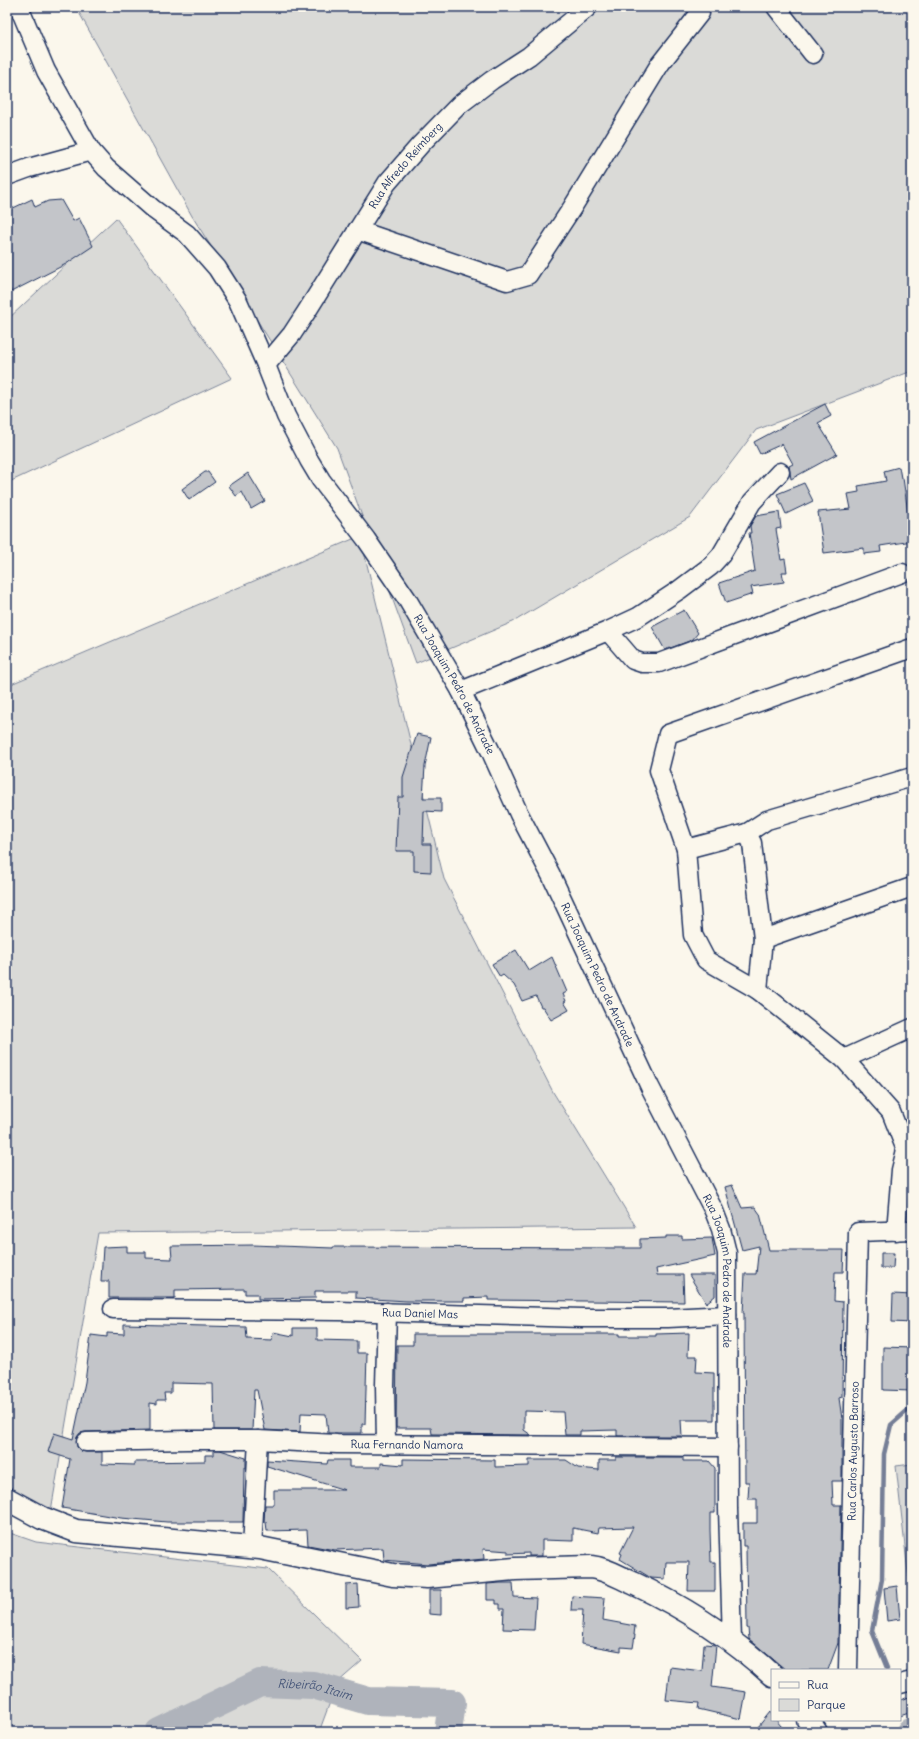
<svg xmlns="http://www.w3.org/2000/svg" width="919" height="1739" font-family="Delius,sans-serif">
<rect width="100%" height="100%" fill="#fbf7ec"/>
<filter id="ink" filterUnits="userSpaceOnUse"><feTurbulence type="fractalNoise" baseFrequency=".025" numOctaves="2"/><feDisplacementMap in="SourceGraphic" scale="8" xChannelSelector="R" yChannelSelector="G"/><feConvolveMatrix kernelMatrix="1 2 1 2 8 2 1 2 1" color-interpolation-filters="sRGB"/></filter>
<g filter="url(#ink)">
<g fill="#dadad7" stroke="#7a849a">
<path d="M 76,7 L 912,7 L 912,371 L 756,430 L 690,517 L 513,622 L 416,663 L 337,448 L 192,216 Z"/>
<path d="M 116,218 L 232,378 L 7,483 L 7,320 Z"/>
<path d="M 360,536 L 444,879 L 553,1092 L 636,1227 L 98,1233 L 51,1511 L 7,1492 L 7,676 L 11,684 Z"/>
<path d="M 912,1464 L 912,1609 L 896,1466 Z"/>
<path d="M 7,1532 L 36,1542 L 268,1569 L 362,1661 L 337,1683 L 319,1732 L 7,1732 Z"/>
</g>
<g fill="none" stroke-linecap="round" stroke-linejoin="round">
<path stroke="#747e96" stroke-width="4.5" d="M 887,1668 L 872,1631 L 882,1579 L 884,1454 L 891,1425 L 908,1410 L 912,1410"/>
<g stroke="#afb3bb" stroke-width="28">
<path id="s1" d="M 159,1732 L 260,1683 L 313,1685 L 368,1701 L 452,1703 L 448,1732"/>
<path d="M 910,1732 L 912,1731"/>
</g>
</g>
<g fill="#c3c5c9" stroke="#1b2f5e">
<path d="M 32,199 L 35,207 L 48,201 L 61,200 L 73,221 L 79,218 L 93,246 L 66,264 L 11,292 L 10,289 L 7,291 L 7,211 Z"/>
<path d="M 825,404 L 831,416 L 818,423 L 837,454 L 791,479 L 789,466 L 793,464 L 782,444 L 760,454 L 754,442 Z"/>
<path d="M 899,467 L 901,478 L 903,478 L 912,541 L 880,546 L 881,552 L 864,554 L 864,548 L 824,553 L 818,512 L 851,509 L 848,494 L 859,492 L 858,486 L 886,481 L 884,471 Z"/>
<path d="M 205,472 L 208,472 L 215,482 L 189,500 L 182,489 Z"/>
<path d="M 248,473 L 265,501 L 251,509 L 242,492 L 236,496 L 229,486 Z"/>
<path d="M 804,483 L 813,501 L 786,514 L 777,494 Z"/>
<path d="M 779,512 L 781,528 L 776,529 L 781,560 L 785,559 L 787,572 L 782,572 L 784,582 L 751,587 L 753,594 L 726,603 L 719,583 L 755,571 L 749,533 L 751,533 L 750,526 L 756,516 Z"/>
<path d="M 684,610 L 698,633 L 692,640 L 665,650 L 652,627 Z"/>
<path d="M 417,734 L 431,737 L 425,766 L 423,798 L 441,798 L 441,812 L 424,811 L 423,844 L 431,844 L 431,872 L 414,871 L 414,851 L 396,851 L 398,797 L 403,797 L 403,777 Z"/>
<path d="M 516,950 L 529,971 L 552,957 L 567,992 L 563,994 L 566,1001 L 564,1002 L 569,1010 L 551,1020 L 543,1007 L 541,1007 L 536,996 L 522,1001 L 514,985 L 503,975 L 500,977 L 492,964 Z"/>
<path d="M 732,1185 L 742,1208 L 755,1207 L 760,1214 L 769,1250 L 844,1250 L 843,1272 L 835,1272 L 834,1301 L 843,1302 L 842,1397 L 839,1398 L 842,1419 L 842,1481 L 832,1481 L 833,1505 L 841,1505 L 838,1643 L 828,1670 L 786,1670 L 749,1639 L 748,1628 L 747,1628 L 746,1546 L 743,1546 L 743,1523 L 757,1523 L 757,1499 L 748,1499 L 749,1482 L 745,1482 L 744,1313 L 743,1313 L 745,1274 L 756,1274 L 759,1246 L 742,1250 L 725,1187 Z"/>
<path d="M 666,1236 L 682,1236 L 682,1239 L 712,1238 L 715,1256 L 656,1269 L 657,1275 L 683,1275 L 684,1302 L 488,1300 L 488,1297 L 464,1298 L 464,1301 L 407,1301 L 356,1298 L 356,1291 L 315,1291 L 315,1298 L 258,1299 L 258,1294 L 245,1294 L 245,1289 L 175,1290 L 175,1298 L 109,1298 L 109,1281 L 101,1281 L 103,1247 L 127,1246 L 127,1252 L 146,1252 L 146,1258 L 172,1259 L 171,1246 L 253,1245 L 333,1248 L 333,1247 L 627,1248 L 640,1248 L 640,1239 L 666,1238 Z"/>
<path d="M 881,1253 L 894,1253 L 893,1268 L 881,1268 Z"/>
<path d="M 689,1275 L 715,1275 L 715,1296 L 706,1303 Z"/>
<path d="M 893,1294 L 912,1295 L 912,1323 L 892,1322 Z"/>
<path d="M 124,1324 L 246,1327 L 247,1339 L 272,1340 L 273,1332 L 293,1336 L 293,1328 L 317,1328 L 317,1340 L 357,1341 L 357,1353 L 367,1353 L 365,1424 L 362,1424 L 362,1433 L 328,1433 L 326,1414 L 301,1413 L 300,1432 L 265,1430 L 257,1390 L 254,1390 L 252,1430 L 214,1430 L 213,1384 L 171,1383 L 171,1393 L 164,1393 L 165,1400 L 157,1400 L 157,1404 L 150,1403 L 150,1430 L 85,1432 L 80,1433 L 77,1437 L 77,1447 L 81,1451 L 86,1452 L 102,1452 L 102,1464 L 135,1465 L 135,1462 L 205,1461 L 205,1455 L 214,1455 L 214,1450 L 220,1450 L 246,1458 L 246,1468 L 244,1468 L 243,1522 L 167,1522 L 121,1518 L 62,1508 L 70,1459 L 48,1452 L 54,1433 L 73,1439 L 85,1382 L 91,1335 L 107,1337 L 107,1333 L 124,1334 Z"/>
<path d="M 689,1333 L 688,1356 L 697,1356 L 696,1372 L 714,1373 L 714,1420 L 681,1420 L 682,1436 L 617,1436 L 617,1430 L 580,1431 L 580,1435 L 565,1435 L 563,1412 L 524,1411 L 524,1430 L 531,1435 L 432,1434 L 431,1428 L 396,1428 L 397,1345 L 413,1345 L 413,1334 L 619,1334 L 619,1336 L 656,1336 L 656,1334 Z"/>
<path d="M 883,1347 L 912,1348 L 912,1391 L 883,1390 Z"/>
<path d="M 616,1457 L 683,1457 L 683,1461 L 709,1461 L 715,1468 L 715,1513 L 710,1513 L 710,1530 L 711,1562 L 715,1562 L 715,1591 L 688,1591 L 689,1562 L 666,1562 L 665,1579 L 651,1578 L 620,1559 L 622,1554 L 620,1553 L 633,1527 L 599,1528 L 598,1533 L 573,1528 L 573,1541 L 542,1540 L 542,1556 L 529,1556 L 529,1553 L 508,1554 L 508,1551 L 483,1549 L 484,1559 L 428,1564 L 384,1560 L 383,1548 L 335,1550 L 308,1545 L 307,1530 L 267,1531 L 266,1522 L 264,1522 L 265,1505 L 274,1505 L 274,1490 L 345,1490 L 267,1466 L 267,1460 L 327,1464 L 328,1460 L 349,1460 L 349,1467 L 381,1467 L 381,1463 L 403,1465 L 403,1459 L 495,1460 L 495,1467 L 529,1466 L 529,1460 L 566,1460 L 578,1468 L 599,1470 L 599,1460 L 616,1460 Z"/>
<path d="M 500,1583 L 513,1583 L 514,1597 L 536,1598 L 534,1630 L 503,1629 L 504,1609 L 500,1609 L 500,1604 L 496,1604 L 496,1600 L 487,1600 L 487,1584 Z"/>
<path d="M 358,1584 L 359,1607 L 346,1608 L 346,1585 Z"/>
<path d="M 897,1586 L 900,1619 L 887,1621 L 884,1588 Z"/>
<path d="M 429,1590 L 441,1590 L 441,1615 L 429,1614 Z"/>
<path d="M 572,1596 L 605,1598 L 603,1620 L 635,1626 L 634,1635 L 635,1635 L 633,1648 L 621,1647 L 621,1651 L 581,1644 L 583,1610 L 571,1610 Z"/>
<path d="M 704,1644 L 716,1645 L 712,1687 L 746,1692 L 741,1719 L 698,1709 L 699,1703 L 666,1700 L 670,1667 L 702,1671 Z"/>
<path d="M 912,1696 L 912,1712 L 900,1716 L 900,1700 Z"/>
<path d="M 770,1712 L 772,1715 L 772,1720 L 776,1720 L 786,1732 L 754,1732 Z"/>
</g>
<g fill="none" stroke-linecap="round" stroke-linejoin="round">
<g stroke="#1b2f5e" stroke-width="21">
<g id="minor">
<path id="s2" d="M 19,7 L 46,71 L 91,151 L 106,168 L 153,209 L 187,234 L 217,268 L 238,301 L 266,365 L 286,416 L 309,460 L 321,480 L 366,539 L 407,599 L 461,691 L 491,752 L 519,814 L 551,875 L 650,1087 L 714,1211 L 721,1229 L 727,1253 L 728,1509 L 732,1641"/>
<path d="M 776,7 L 813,54"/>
<path d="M 7,176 L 29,168 L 91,151"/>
<path d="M 357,230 L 507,281 L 528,275 L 572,208 L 660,64 L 700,13 L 698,7"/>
<path id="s3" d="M 266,365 L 292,334 L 307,311 L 387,183 L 421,144 L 459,105 L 492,80 L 529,56 L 588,7"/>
<path d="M 608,631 L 633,660 L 642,663 L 659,663 L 902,573"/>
<path d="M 461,691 L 608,631 L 638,617 L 679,590 L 711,566 L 721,555 L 752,502 L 780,472"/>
<path d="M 686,849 L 747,833"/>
<path d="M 763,939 L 912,887"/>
<path d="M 758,990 L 706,960 L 693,935 L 686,849 L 659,770 L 668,734 L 912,648"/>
<path d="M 844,1059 L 912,1028"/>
<path d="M 896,1231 L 901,1170 L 906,1150 L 891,1112 L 844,1059 L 758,990 L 763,939 L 752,843 L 747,833 L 767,820 L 912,777"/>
<path id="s4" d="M 113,1309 L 339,1311 L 582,1318 L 668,1318 L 727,1315"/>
<path id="s5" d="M 86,1442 L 187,1440 L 258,1440 L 337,1444 L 728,1447"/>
<path d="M 386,1444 L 385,1385 L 387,1312"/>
<path d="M 252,1548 L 258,1440"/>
<path id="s6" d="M 848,1670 L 858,1232 L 912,1230"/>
<path d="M 900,1684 L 912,1681"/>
</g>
</g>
<g stroke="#1b2f5e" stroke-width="25">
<g id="major">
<path d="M 7,1499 L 42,1518 L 76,1531 L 260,1548 L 393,1575 L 427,1577 L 515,1569 L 591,1567 C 607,1569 619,1577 633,1583 C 684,1607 731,1637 772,1675"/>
<path d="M 808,1720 L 816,1732"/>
</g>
</g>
<use href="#minor" stroke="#fbf7ec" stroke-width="18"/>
<use href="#major" stroke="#fbf7ec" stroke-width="22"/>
</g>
</g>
<g text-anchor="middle" stroke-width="3" stroke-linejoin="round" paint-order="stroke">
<g font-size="11" fill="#1b2f5e" stroke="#fbf7ec">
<text dy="4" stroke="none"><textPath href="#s3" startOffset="244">Rua Alfredo Reimberg</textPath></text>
<text dy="4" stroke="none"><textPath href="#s2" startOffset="815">Rua Joaquim Pedro de Andrade</textPath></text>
<text dy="4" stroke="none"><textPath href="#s2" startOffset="1139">Rua Joaquim Pedro de Andrade</textPath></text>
<text dy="4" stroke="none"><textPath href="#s2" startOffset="1463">Rua Joaquim Pedro de Andrade</textPath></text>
<text dy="4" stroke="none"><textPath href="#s4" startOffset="307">Rua Daniel Mas</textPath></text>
<text dy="4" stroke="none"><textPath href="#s5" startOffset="321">Rua Fernando Namora</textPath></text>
<text dy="4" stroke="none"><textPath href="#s6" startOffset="219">Rua Carlos Augusto Barroso</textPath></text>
</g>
<g font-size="12" font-style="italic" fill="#47577a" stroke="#fbf7ec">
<text dy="4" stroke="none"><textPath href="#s1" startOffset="168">Ribeirão Itaim</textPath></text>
</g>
</g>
<rect width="919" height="1739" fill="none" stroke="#fbf7ec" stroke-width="24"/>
<rect x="12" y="12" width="895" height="1715" fill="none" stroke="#1b2f5e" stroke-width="1.5" filter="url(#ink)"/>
<rect x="771" y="1669" width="130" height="52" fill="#fbf7ec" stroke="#a1a7b3"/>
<rect x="779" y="1682" width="20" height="6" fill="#fbf7ec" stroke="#a1a7b3"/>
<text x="807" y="1689" font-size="12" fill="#1b2f5e">Rua</text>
<rect x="779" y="1699" width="20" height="12" fill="#dadad7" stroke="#a1a7b3"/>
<text x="807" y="1709" font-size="12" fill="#1b2f5e">Parque</text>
</svg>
